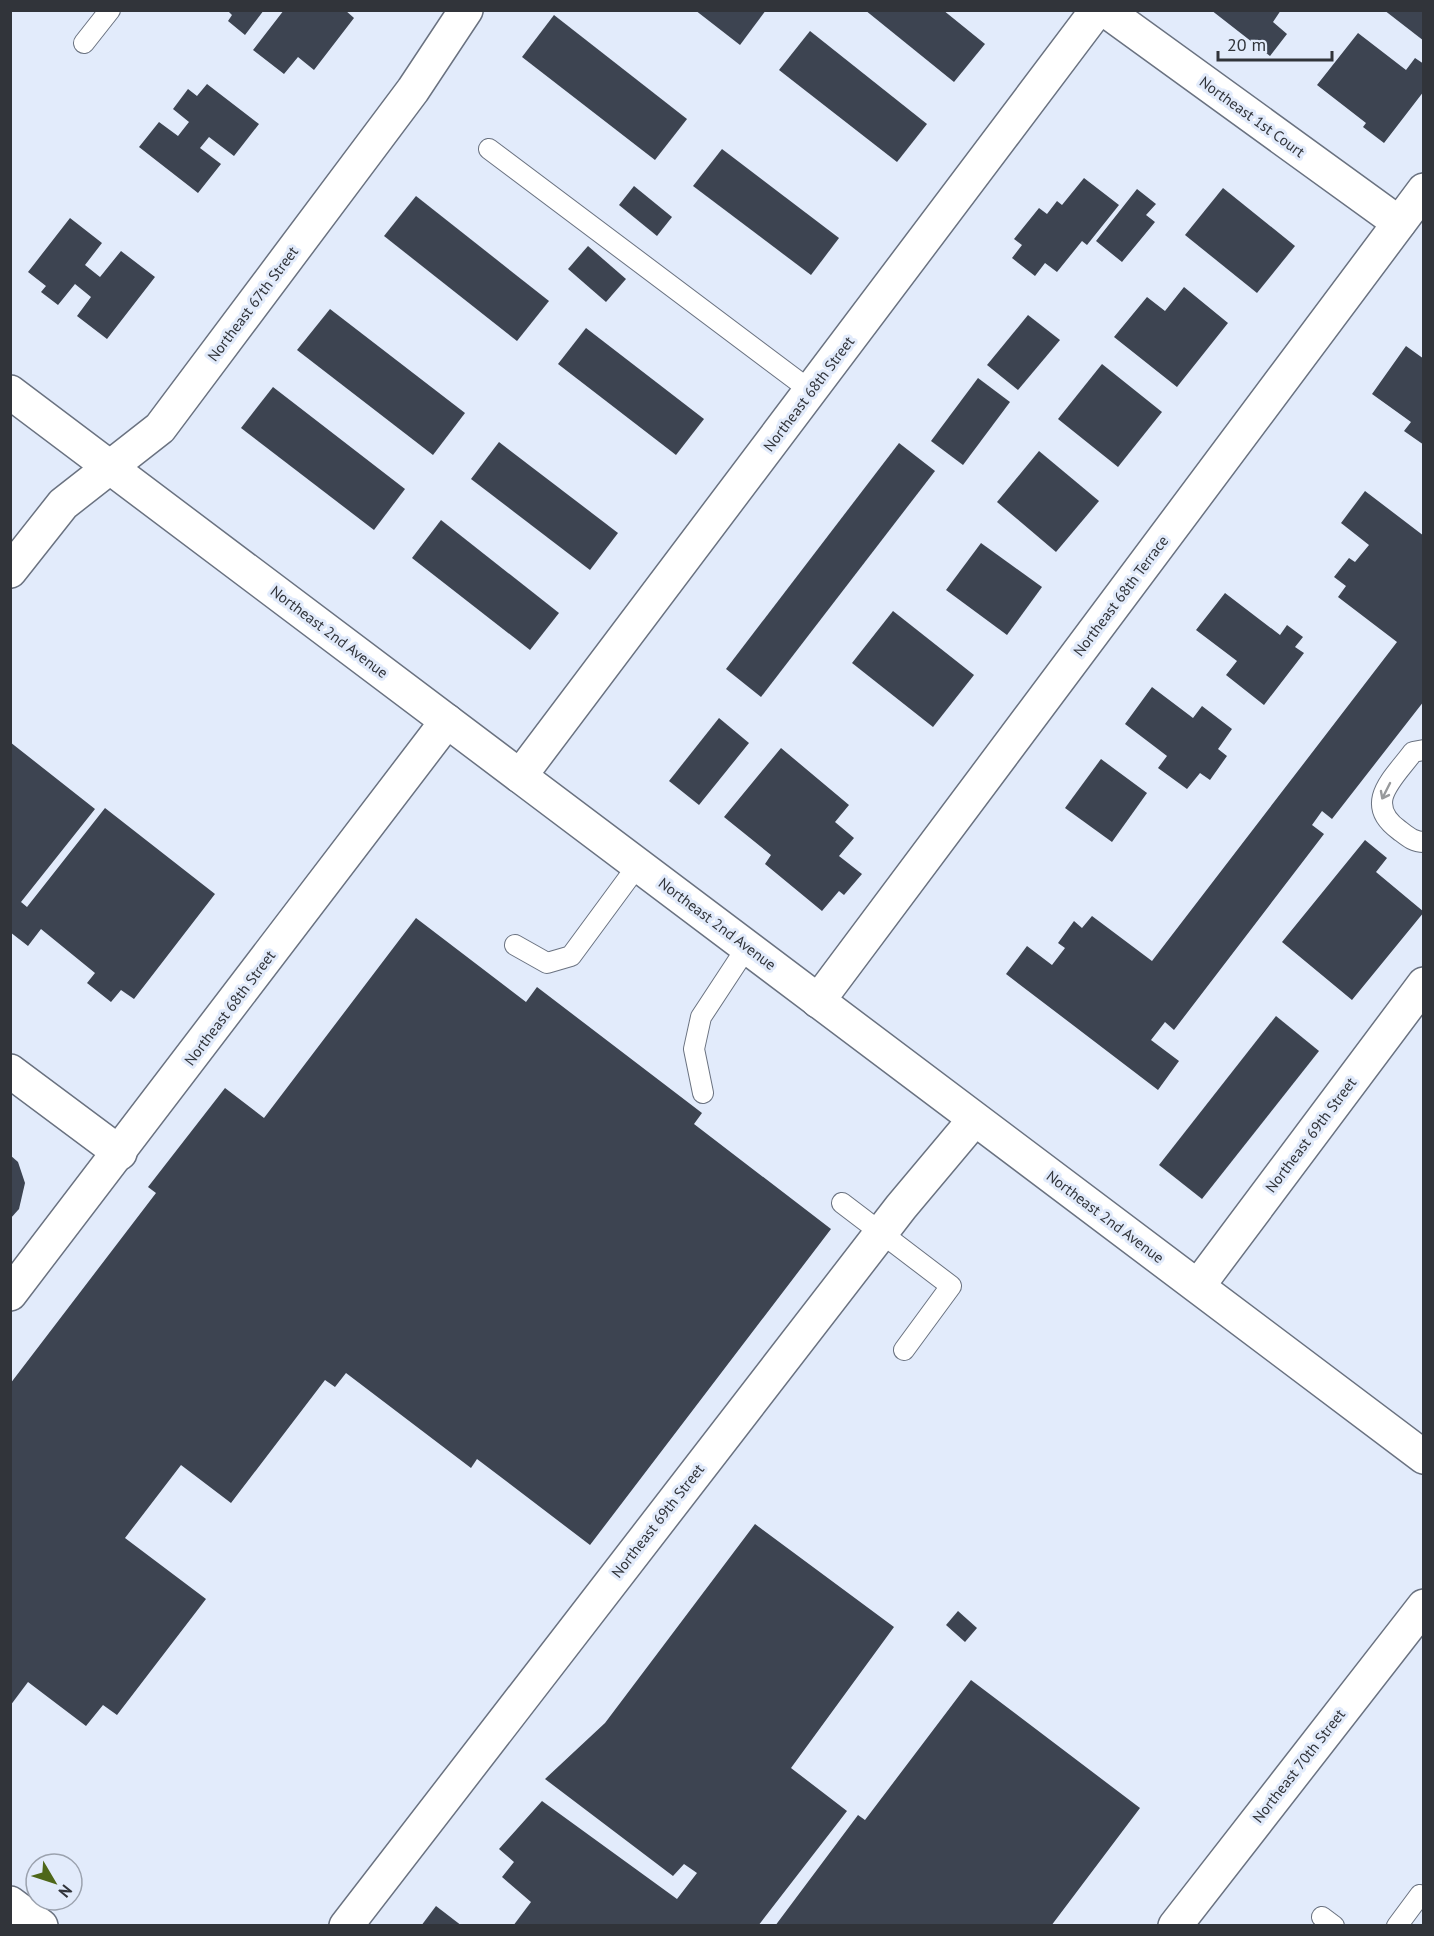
<svg xmlns="http://www.w3.org/2000/svg" width="1434" height="1936" font-family="'PT Sans',sans-serif">
<rect width="100%" height="100%" fill="#e2ebfb"/>
<g fill="#3d4451">
<path d="M 227,10 L 264,10 L 245,35 L 228,21 L 232,15 Z"/>
<path d="M 284,10 L 345,10 L 354,18 L 314,70 L 298,57 L 284,74 L 253,50 Z"/>
<path d="M 695,10 L 766,10 L 740,45 Z"/>
<path d="M 865,10 L 943,10 L 985,44 L 954,82 Z"/>
<path d="M 1211,10 L 1281,10 L 1273,22 L 1287,34 L 1270,56 Z"/>
<path d="M 1384,10 L 1424,10 L 1424,41 Z"/>
<path d="M 554,15 L 687,119 L 655,160 L 522,57 Z"/>
<path d="M 810,31 L 927,124 L 897,162 L 779,70 Z"/>
<path d="M 1358,33 L 1406,70 L 1415,58 L 1424,64 L 1424,91 L 1384,143 L 1363,127 L 1366,123 L 1317,85 Z"/>
<path d="M 207,84 L 259,124 L 234,156 L 209,137 L 200,148 L 221,164 L 198,193 L 139,147 L 159,122 L 178,136 L 189,122 L 173,109 L 188,89 L 197,96 Z"/>
<path d="M 722,149 L 839,238 L 811,275 L 693,186 Z"/>
<path d="M 1084,178 L 1119,205 L 1087,245 L 1082,241 L 1057,272 L 1045,263 L 1035,276 L 1012,258 L 1022,245 L 1014,239 L 1039,208 L 1047,214 L 1057,201 L 1062,205 Z"/>
<path d="M 634,186 L 672,217 L 657,236 L 619,205 Z"/>
<path d="M 1223,188 L 1295,246 L 1257,293 L 1185,235 Z"/>
<path d="M 1137,189 L 1156,204 L 1146,215 L 1155,222 L 1122,262 L 1096,241 Z"/>
<path d="M 416,196 L 549,301 L 517,341 L 384,236 Z"/>
<path d="M 70,218 L 102,243 L 85,265 L 100,277 L 121,251 L 155,277 L 107,339 L 77,316 L 91,297 L 75,284 L 58,305 L 41,292 L 46,286 L 28,272 Z"/>
<path d="M 588,246 L 626,279 L 606,302 L 568,269 Z"/>
<path d="M 1184,287 L 1228,323 L 1177,387 L 1114,337 L 1147,297 L 1165,311 Z"/>
<path d="M 330,309 L 465,413 L 433,455 L 297,350 Z"/>
<path d="M 1028,315 L 1060,340 L 1018,390 L 987,365 Z"/>
<path d="M 586,328 L 704,419 L 676,455 L 558,364 Z"/>
<path d="M 1406,346 L 1424,359 L 1424,445 L 1404,431 L 1411,422 L 1372,394 Z"/>
<path d="M 1102,364 L 1162,412 L 1118,467 L 1058,419 Z"/>
<path d="M 978,378 L 1010,402 L 963,465 L 931,441 Z"/>
<path d="M 273,387 L 405,489 L 374,530 L 241,428 Z"/>
<path d="M 499,442 L 618,533 L 590,570 L 471,479 Z"/>
<path d="M 899,443 L 935,471 L 761,697 L 726,669 Z"/>
<path d="M 1039,451 L 1099,501 L 1056,552 L 997,502 Z"/>
<path d="M 1365,491 L 1424,536 L 1424,701 L 1332,819 L 1322,811 L 1312,825 L 1324,834 L 1174,1030 L 1165,1022 L 1151,1040 L 1179,1061 L 1158,1090 L 1006,974 L 1027,946 L 1052,965 L 1065,948 L 1058,943 L 1074,921 L 1082,928 L 1092,916 L 1152,961 L 1397,642 L 1338,597 L 1346,586 L 1334,577 L 1349,558 L 1355,562 L 1369,545 L 1341,523 Z"/>
<path d="M 441,520 L 559,613 L 530,650 L 412,558 Z"/>
<path d="M 981,543 L 1042,587 L 1007,635 L 946,590 Z"/>
<path d="M 1225,593 L 1280,635 L 1287,625 L 1303,637 L 1295,647 L 1304,653 L 1264,705 L 1226,675 L 1237,661 L 1196,630 Z"/>
<path d="M 893,611 L 974,675 L 933,727 L 852,663 Z"/>
<path d="M 1152,687 L 1193,718 L 1202,706 L 1232,729 L 1218,749 L 1227,756 L 1210,780 L 1200,773 L 1187,789 L 1158,768 L 1167,756 L 1125,724 Z"/>
<path d="M 719,718 L 749,743 L 699,805 L 669,781 Z"/>
<path d="M 10,742 L 95,809 L 21,902 L 27,907 L 105,808 L 215,894 L 134,999 L 121,990 L 111,1002 L 87,983 L 95,973 L 41,929 L 28,946 L 10,932 Z"/>
<path d="M 781,748 L 849,805 L 835,822 L 854,838 L 839,856 L 862,874 L 844,895 L 839,891 L 822,911 L 765,864 L 771,855 L 724,817 Z"/>
<path d="M 1101,759 L 1147,793 L 1112,842 L 1065,808 Z"/>
<path d="M 1365,840 L 1387,858 L 1376,872 L 1424,912 L 1352,1000 L 1282,942 Z"/>
<path d="M 416,918 L 526,1002 L 537,987 L 702,1113 L 694,1124 L 831,1229 L 590,1545 L 477,1459 L 471,1468 L 346,1373 L 335,1387 L 325,1380 L 231,1503 L 181,1465 L 125,1538 L 206,1599 L 117,1715 L 103,1705 L 86,1726 L 28,1682 L 10,1706 L 10,1384 L 156,1193 L 148,1187 L 225,1088 L 264,1118 Z"/>
<path d="M 1276,1016 L 1319,1051 L 1202,1199 L 1159,1165 Z"/>
<path d="M 10,1155 L 18,1162 L 25,1183 L 19,1209 L 10,1219 Z"/>
<path d="M 755,1524 L 894,1627 L 791,1768 L 847,1811 L 758,1926 L 513,1926 L 531,1902 L 502,1877 L 514,1862 L 499,1849 L 542,1801 L 677,1899 L 697,1873 L 684,1864 L 673,1876 L 545,1779 L 605,1723 Z"/>
<path d="M 958,1611 L 977,1628 L 965,1642 L 946,1625 Z"/>
<path d="M 971,1680 L 1140,1808 L 1051,1926 L 775,1926 L 858,1815 L 865,1820 Z"/>
<path d="M 436,1906 L 462,1926 L 421,1926 Z"/>
</g>
<g fill="none" stroke-linecap="round" stroke-linejoin="round">
<g stroke="#6a7280" stroke-width="22">
<g id="service">
<path d="M 84,43 L 110,10"/>
<path d="M 489,149 L 811,391"/>
<path d="M 1424,750 L 1413,752 C 1394,778 1362,803 1399,830 C 1407,836 1413,842 1424,842"/>
<path d="M 515,945 L 547,963 L 571,956 L 638,865"/>
<path d="M 703,1093 L 694,1049 L 701,1017 L 747,947"/>
<path d="M 842,1203 L 951,1286 L 904,1350"/>
<path d="M 1322,1917 L 1334,1926"/>
<path d="M 1397,1926 L 1420,1895 L 1424,1898"/>
</g>
</g>
<g stroke="#6a7280" stroke-width="36">
<g id="minor">
<path d="M 1105,10 L 1399,223"/>
<path d="M 10,571 L 63,504 L 160,428 L 413,90 L 466,10"/>
<path d="M 520,776 L 1097,10"/>
<path d="M 818,1001 L 1424,190"/>
<path d="M 10,1071 L 120,1153"/>
<path d="M 1198,1286 L 1424,984"/>
<path d="M 10,1294 L 447,721"/>
<path d="M 10,1903 L 41,1926"/>
<path d="M 346,1926 L 901,1207 L 974,1120"/>
<path d="M 1175,1926 L 1424,1606"/>
</g>
</g>
<g stroke="#6a7280" stroke-width="36">
<path id="secondary" d="M 10,392 L 1424,1457"/>
</g>
<use href="#service" stroke="#fff" stroke-width="20"/>
<use href="#minor" stroke="#fff" stroke-width="33"/>
<use href="#secondary" stroke="#fff" stroke-width="33"/>
</g>
<defs><path id="oneway-shaft" d="M-6 0H5M1.5-3L5.5 0L1.5 3" fill="none" stroke-width="1.6" stroke-linecap="round" stroke-linejoin="round" transform="scale(1.5)"/></defs>
<use stroke="#989a9c" href="#oneway-shaft" transform="translate(1386 791) rotate(117)"/>
<g text-anchor="middle" stroke-width="6" stroke-linejoin="round" paint-order="stroke">
<g font-size="15" fill="#31343a" stroke="#e2ebfb">
<text transform="translate(1252 117) rotate(36)" y="5">Northeast 1st Court</text>
<text transform="translate(253 304) rotate(-53)" y="5">Northeast 67th Street</text>
<text transform="translate(809 394) rotate(-53)" y="5">Northeast 68th Street</text>
<text transform="translate(1121 596) rotate(-53)" y="5">Northeast 68th Terrace</text>
<text transform="translate(329 632) rotate(37)" y="5">Northeast 2nd Avenue</text>
<text transform="translate(717 924) rotate(37)" y="5">Northeast 2nd Avenue</text>
<text transform="translate(230 1008) rotate(-53)" y="5">Northeast 68th Street</text>
<text transform="translate(1311 1135) rotate(-53)" y="5">Northeast 69th Street</text>
<text transform="translate(1105 1217) rotate(37)" y="5">Northeast 2nd Avenue</text>
<text transform="translate(658 1521) rotate(-52)" y="5">Northeast 69th Street</text>
<text transform="translate(1299 1766) rotate(-52)" y="5">Northeast 70th Street</text>
</g>
</g>
<rect width="1434" height="1936" fill="none" stroke="#31343a" stroke-width="24"/>
<g transform="translate(54 1882) rotate(129)"><circle r="28" fill="#e2ebfb" stroke="#9ba2ae" stroke-width="1.5"/>
<path d="M0-4.5L10 22L0 15L-10 22Z" fill="#4e6719"/>
<text y="-9" font-size="16" font-weight="bold" text-anchor="middle" fill="#31343a">N</text>
</g>
<path d="M1218 51v9h114v-9" fill="none" stroke="#31343a" stroke-width="3"/>
<text x="1227" y="51" font-size="18" fill="#31343a" stroke="#e2ebfb" stroke-width="4.5" paint-order="stroke">20 m</text>
</svg>
